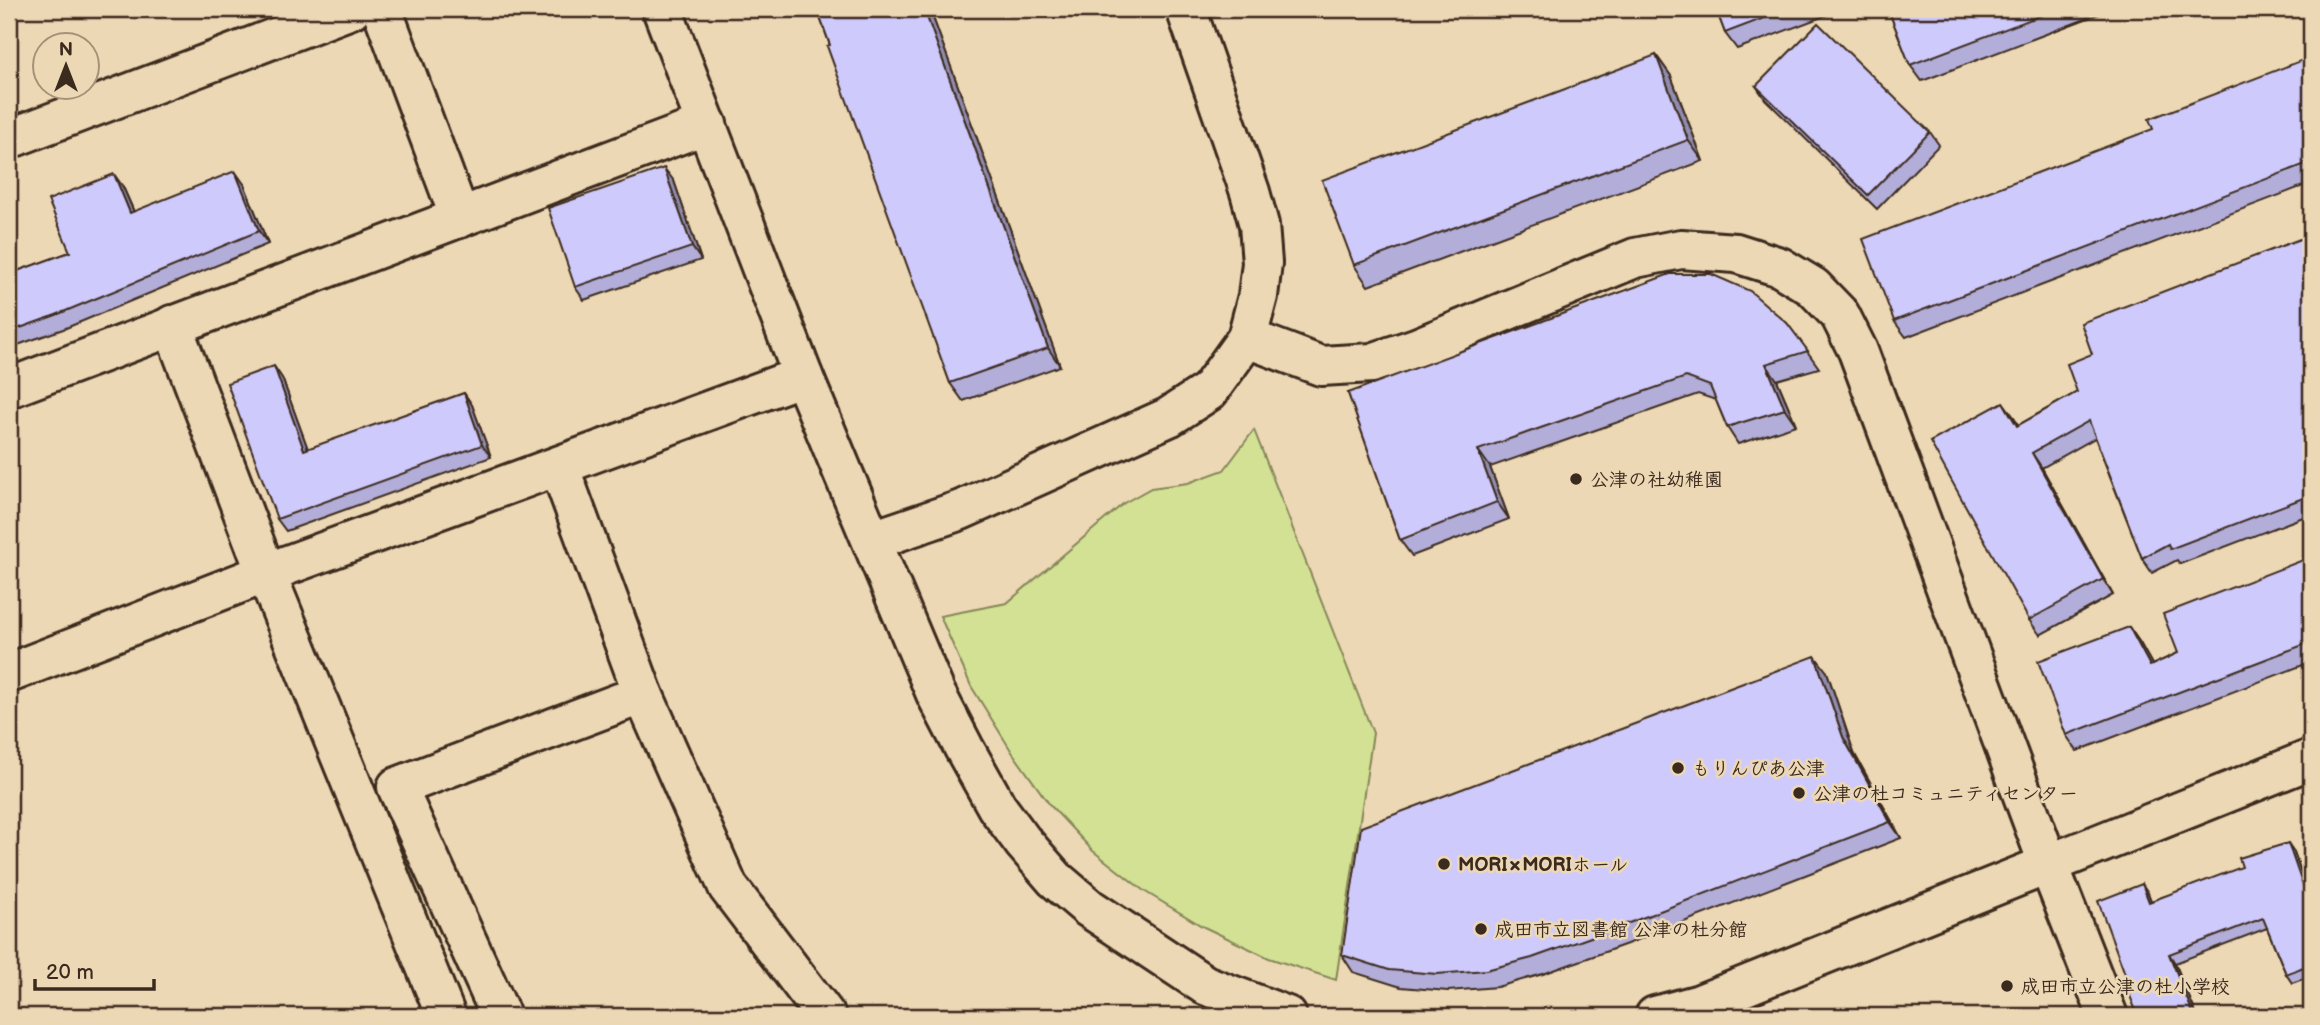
<svg xmlns="http://www.w3.org/2000/svg" width="2320" height="1025" font-family="'Balsamiq Sans','Klee One',sans-serif">
<rect width="100%" height="100%" fill="#edd8b6"/>
<filter id="ink" filterUnits="userSpaceOnUse"><feTurbulence type="fractalNoise" baseFrequency=".0143" numOctaves="2"/><feDisplacementMap in="SourceGraphic" scale="14" xChannelSelector="R" yChannelSelector="G"/><feConvolveMatrix kernelMatrix="1 2 1 2 8 2 1 2 1" color-interpolation-filters="sRGB"/></filter>
<g filter="url(#ink)">
<path fill="#d2e194" stroke="#868659" stroke-width="2" d="M 1254,430 L 1373,733 L 1336,980 L 1269,958 L 1202,926 L 1144,891 L 1093,851 L 1050,805 L 1012,752 L 971,686 L 940,616 L 1007,603 L 1124,503 L 1151,488 L 1188,483 L 1224,470 Z"/>
<g fill="none" stroke-linecap="round" stroke-linejoin="round">
<g stroke="#3b2a1e" stroke-width="44">
<g id="street">
<path d="M 382,9 L 460,218"/>
<path d="M 9,139 L 351,9"/>
<path d="M 172,325 L 266,573 L 446,1016"/>
<path d="M 1247,338 L 1321,366 L 1372,363 L 1416,348 L 1635,258 L 1681,249 L 1736,253 L 1780,267 L 1813,287 L 1840,315 L 1858,351 L 2048,863 L 2108,1016"/>
<path d="M 9,388 L 707,124"/>
<path d="M 559,466 L 643,694 L 728,887 L 826,1016"/>
<path d="M 9,673 L 266,573 L 803,376"/>
<path d="M 501,1016 L 397,787 L 643,694"/>
</g>
</g>
<g stroke="#3b2a1e" stroke-width="44">
<g id="secondary">
<path d="M 662,9 L 803,376 L 844,475 L 936,694 L 964,748 L 997,807 L 1023,842 L 1055,879 L 1089,908 L 1205,985 L 1287,1016"/>
<path d="M 873,540 L 961,510 L 1169,417 L 1209,391 L 1247,338 L 1258,296 L 1262,263 L 1259,225 L 1250,192 L 1186,9"/>
<path d="M 1655,1016 L 1700,1004 L 2311,759"/>
</g>
</g>
<use href="#street" stroke="#edd8b6" stroke-width="38"/>
<use href="#secondary" stroke="#edd8b6" stroke-width="38"/>
</g>
<g fill="#b2aed9" stroke="#3b2a1e" stroke-width="2">
<path d="M 817,9 L 949,9 L 932,15 L 1060,366 L 963,401 L 950,383 Z"/>
<path d="M 1716,9 L 1843,9 L 1737,49 L 1725,33 Z"/>
<path d="M 1888,9 L 2112,9 L 1922,81 L 1910,65 Z"/>
<path d="M 1656,55 L 1671,76 L 1703,161 L 1368,286 L 1354,265 Z"/>
<path d="M 2311,57 L 2311,183 L 1906,337 L 1894,321 L 2153,129 Z"/>
<path d="M 1756,86 L 1930,132 L 1939,145 L 1877,209 L 1765,99 Z"/>
<path d="M 674,181 L 701,260 L 584,300 L 575,287 Z"/>
<path d="M 244,184 L 268,244 L 66,328 L 9,348 L 9,274 L 70,252 L 123,187 L 134,212 Z"/>
<path d="M 2311,245 L 2311,514 L 2180,564 L 2177,560 L 2152,573 L 2142,558 L 2095,438 L 2042,468 L 2113,595 L 2040,635 L 2029,620 L 2014,417 L 2018,425 L 2077,392 L 2092,354 Z"/>
<path d="M 1787,323 L 1819,368 L 1777,380 L 1796,425 L 1738,444 L 1727,427 L 1716,400 L 1698,394 L 1490,467 L 1509,519 L 1412,556 L 1400,540 L 1348,393 Z"/>
<path d="M 282,378 L 308,449 L 464,393 L 472,405 L 491,457 L 286,531 L 277,519 Z"/>
<path d="M 2311,557 L 2311,662 L 2077,751 L 2066,735 L 2129,627 L 2140,643 L 2152,665 L 2178,653 Z"/>
<path d="M 1827,672 L 1854,753 L 1901,838 L 1627,944 L 1543,974 L 1497,987 L 1448,991 L 1401,987 L 1353,972 L 1342,955 Z"/>
<path d="M 2294,852 L 2307,888 L 2311,887 L 2311,976 L 2292,983 L 2286,974 L 2267,928 L 2175,963 L 2197,1016 L 2138,1016 L 2128,982 L 2142,884 L 2148,893 L 2151,901 Z"/>
</g>
<g fill="#918db0" stroke="#3b2a1e" stroke-width="2">
<path d="M 924,9 L 928,9 L 932,15 L 1060,366 L 1048,348 Z"/>
<path d="M 1656,55 L 1671,76 L 1703,161 L 1688,140 Z"/>
<path d="M 664,168 L 674,181 L 701,260 L 692,247 Z"/>
<path d="M 235,171 L 244,184 L 268,244 L 259,231 Z"/>
<path d="M 114,174 L 123,187 L 140,226 L 130,213 Z"/>
<path d="M 1766,364 L 1777,380 L 1796,425 L 1785,409 Z"/>
<path d="M 274,366 L 282,378 L 313,463 L 304,450 Z"/>
<path d="M 464,393 L 472,405 L 491,457 L 482,445 Z"/>
<path d="M 2003,402 L 2014,417 L 2027,441 L 2017,426 Z"/>
<path d="M 1478,450 L 1490,467 L 1509,519 L 1497,502 Z"/>
<path d="M 2032,453 L 2042,468 L 2113,595 L 2103,579 Z"/>
<path d="M 2129,627 L 2140,643 L 2162,682 L 2150,666 Z"/>
<path d="M 1815,656 L 1827,672 L 1854,753 L 1901,838 L 1890,822 L 1843,737 Z"/>
<path d="M 2288,843 L 2294,852 L 2310,899 L 2304,889 Z"/>
<path d="M 2142,884 L 2148,893 L 2155,911 L 2149,902 Z"/>
<path d="M 2169,954 L 2175,963 L 2197,1016 L 2194,1016 Z"/>
</g>
<g fill="#cfcafc" stroke="#3b2a1e" stroke-width="2">
<path d="M 817,9 L 924,9 L 1048,348 L 950,383 L 827,46 L 830,45 Z"/>
<path d="M 1716,9 L 1788,9 L 1725,33 Z"/>
<path d="M 1888,9 L 2058,9 L 1910,65 Z"/>
<path d="M 1818,23 L 1930,132 L 1868,195 L 1756,86 Z"/>
<path d="M 1656,55 L 1688,140 L 1354,265 L 1322,180 Z"/>
<path d="M 2311,57 L 2311,162 L 1894,321 L 1863,239 L 2153,129 L 2149,119 Z"/>
<path d="M 664,168 L 692,247 L 575,287 L 548,208 Z"/>
<path d="M 235,171 L 259,231 L 56,315 L 9,332 L 9,274 L 70,252 L 48,200 L 114,174 L 130,213 Z"/>
<path d="M 2305,237 L 2311,252 L 2311,495 L 2170,549 L 2168,544 L 2142,558 L 2089,421 L 2032,453 L 2103,579 L 2029,620 L 1930,442 L 2003,402 L 2017,426 L 2077,392 L 2067,364 L 2092,354 L 2081,323 Z"/>
<path d="M 1670,274 L 1711,274 L 1750,291 L 1787,323 L 1808,351 L 1766,364 L 1785,409 L 1727,427 L 1710,386 L 1686,377 L 1478,450 L 1497,502 L 1400,540 L 1348,393 Z"/>
<path d="M 274,366 L 304,450 L 464,393 L 482,445 L 277,519 L 227,383 Z"/>
<path d="M 2311,557 L 2311,642 L 2066,735 L 2038,661 L 2129,627 L 2150,666 L 2178,653 L 2163,614 Z"/>
<path d="M 1815,656 L 1843,737 L 1890,822 L 1616,928 L 1532,958 L 1486,970 L 1437,974 L 1389,970 L 1342,955 L 1361,827 Z"/>
<path d="M 2288,843 L 2304,889 L 2311,887 L 2311,964 L 2286,974 L 2263,918 L 2169,954 L 2194,1016 L 2138,1016 L 2125,983 L 2128,982 L 2098,901 L 2142,884 L 2149,902 L 2242,867 L 2239,858 Z"/>
</g>
</g>
<g fill="#3b2a1e" stroke="#edd8b6" stroke-width="2.5">
<circle cx="1576" cy="479" r="7"/>
<circle cx="1678" cy="768" r="7"/>
<circle cx="1799" cy="793" r="7"/>
<circle cx="1444" cy="864" r="7"/>
<circle cx="1481" cy="929" r="7"/>
<circle cx="2007" cy="986" r="7"/>
</g>
<g text-anchor="middle" stroke-width="5" stroke-linejoin="round" paint-order="stroke">
<g font-size="19" font-weight="bold" fill="#3b2a1e" stroke="#edd8b6" text-anchor="start">
<text x="1590" y="486">公津の社幼稚園</text>
<text x="1692" y="775">もりんぴあ公津</text>
<text x="1813" y="800">公津の杜コミュニティセンター</text>
<text x="1458" y="871">MORI×MORIホール</text>
<text x="1495" y="936">成田市立図書館 公津の杜分館</text>
<text x="2021" y="993">成田市立公津の杜小学校</text>
</g>
</g>
<rect width="2320" height="1025" fill="none" stroke="#edd8b6" stroke-width="35"/>
<rect x="18" y="18" width="2285" height="990" fill="none" stroke="#3b2a1e" stroke-width="2.5" filter="url(#ink)"/>
<g transform="translate(66 66)"><circle r="33" fill="#edd8b6" stroke="#a69279" stroke-width="2"/>
<path d="M0-5L12 26L0 18L-12 26Z" fill="#3b2a1e"/>
<text y="-10" font-size="19" font-weight="bold" text-anchor="middle" fill="#3b2a1e">N</text>
</g>
<path d="M35 979v10h119v-10" fill="none" stroke="#3b2a1e" stroke-width="3.5"/>
<text x="46" y="979" font-size="21" fill="#3b2a1e" stroke="#edd8b6" stroke-width="5" paint-order="stroke">20 m</text>
</svg>
